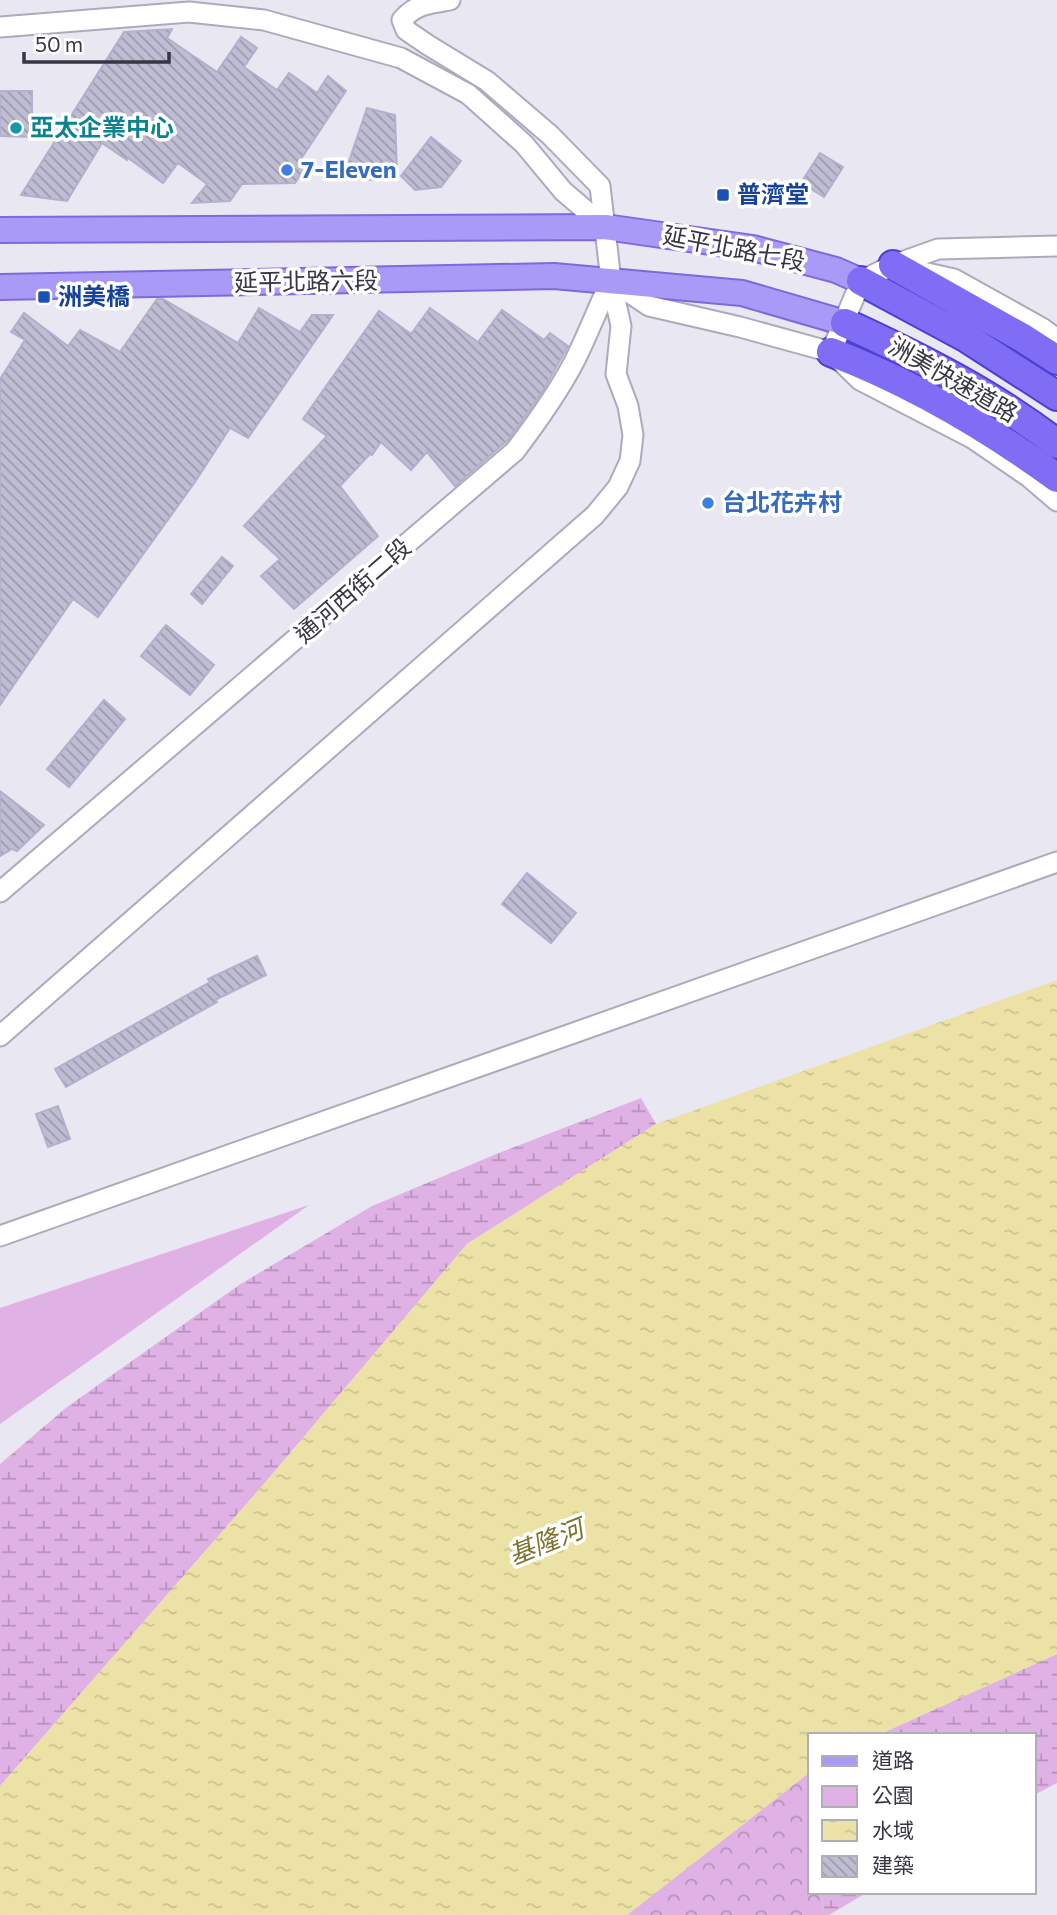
<svg xmlns="http://www.w3.org/2000/svg" width="1057" height="1915" font-family="Commissioner,'Noto Sans TC',sans-serif">
<defs>
<pattern id="forest-crowns" width="20" height="18" patternUnits="userSpaceOnUse" patternTransform="scale(1.75)"><rect width="20" height="18" fill="#e0b1e4"/><path d="M2 6a3 3 0 1 1 6 0M12 15a3 3 0 1 1 6 0" fill="none" stroke="#b691bb"/></pattern>
<pattern id="wetland-marsh" width="20" height="14" patternUnits="userSpaceOnUse" patternTransform="scale(1.75)"><rect width="20" height="14" fill="#e0b1e4"/><path d="M1 5h8M5 5V1M11 12h8M15 12V8" fill="none" stroke="#b691bb"/></pattern>
<pattern id="water-ripples" width="26" height="14" patternUnits="userSpaceOnUse" patternTransform="scale(1.75)"><rect width="26" height="14" fill="#ece2a6"/><path d="M2 4q2-2 4 0t4 0M15 11q2-2 4 0t4 0" fill="none" stroke="#cbc290"/></pattern>
<pattern id="building-back-hatch" width="6" height="6" patternUnits="userSpaceOnUse" patternTransform="scale(1.75)"><rect width="6" height="6" fill="#bebdd3"/><path d="M-1 5l2 2M0 0l6 6M5-1l2 2" fill="none" stroke="#9b9aad"/></pattern>
</defs>
<rect width="100%" height="100%" fill="#e8e7f2"/>
<path fill="#e0b1e4" d="M 309,1205 L 0,1424 L 0,1308 Z"/>
<path fill="url(#forest-crowns)" d="M 810,1772 L 810,1892 L 823,1892 L 822,1915 L 627,1915 Z"/>
<g fill="url(#wetland-marsh)">
<path d="M 641,1098 L 656,1124 L 467,1244 L 263,1485 L 0,1786 L 0,1464 L 67,1407 L 239,1285 L 372,1206 L 494,1155 Z"/>
<path d="M 1057,1654 L 1057,1783 L 1034,1795 L 1034,1735 L 878,1735 Z"/>
<path d="M 823,1892 L 868,1892 L 829,1915 L 822,1915 Z"/>
</g>
<path fill="url(#water-ripples)" d="M 1057,980 L 1057,1654 L 878,1735 L 810,1735 L 810,1772 L 627,1915 L 0,1915 L 0,1786 L 263,1485 L 467,1244 L 656,1124 Z"/>
<g fill="url(#building-back-hatch)" stroke="#b2b0cd" stroke-width="2">
<path d="M 172,29 L 167,38 L 217,72 L 241,37 L 257,48 L 244,67 L 277,90 L 289,73 L 317,93 L 328,76 L 346,91 L 301,159 L 305,168 L 295,183 L 242,184 L 230,201 L 192,203 L 207,184 L 178,163 L 163,183 L 128,158 L 127,160 L 102,143 L 67,201 L 21,195 L 124,32 Z"/>
<path d="M 0,91 L 32,91 L 32,137 L 0,136 Z"/>
<path d="M 367,108 L 395,115 L 397,172 L 389,165 L 381,180 L 343,179 Z"/>
<path d="M 431,137 L 461,161 L 441,187 L 415,190 L 401,176 Z"/>
<path d="M 820,153 L 843,167 L 824,197 L 801,183 Z"/>
<path d="M 157,299 L 163,299 L 238,343 L 259,308 L 300,332 L 312,315 L 333,315 L 248,438 L 230,428 L 195,482 L 98,617 L 73,599 L 0,705 L 0,379 L 25,340 L 11,332 L 24,313 L 68,346 L 80,330 L 120,352 Z"/>
<path d="M 430,308 L 478,342 L 502,310 L 544,340 L 550,333 L 568,346 L 544,389 L 509,439 L 455,486 L 427,452 L 411,470 L 381,442 L 372,455 L 370,454 L 340,486 L 378,536 L 294,609 L 261,576 L 280,559 L 244,526 L 327,436 L 303,419 L 379,311 L 411,334 Z"/>
<path d="M 222,557 L 233,566 L 202,604 L 191,594 Z"/>
<path d="M 166,625 L 214,665 L 190,695 L 141,656 Z"/>
<path d="M 104,700 L 125,719 L 69,787 L 47,769 Z"/>
<path d="M 0,791 L 44,825 L 17,851 L 12,849 L 0,856 Z"/>
<path d="M 527,873 L 576,913 L 551,943 L 502,904 Z"/>
<path d="M 257,956 L 266,975 L 215,1000 L 217,1002 L 66,1087 L 55,1069 L 210,982 L 208,979 Z"/>
<path d="M 58,1106 L 70,1139 L 48,1147 L 36,1114 Z"/>
</g>
<g fill="none" stroke-linecap="round" stroke-linejoin="round">
<g stroke="#acaabd" stroke-width="23">
<g id="minor">
<path d="M 0,27 L 189,12 L 264,20 L 401,58 L 468,94 L 524,144 L 563,191 L 605,227"/>
<path d="M 918,271 L 954,279 L 1042,328 L 1057,339"/>
<path d="M 612,281 L 649,306 L 740,327 L 831,352 L 860,380 L 972,438 L 1029,477 L 1057,501"/>
<path d="M 831,352 L 861,281 L 893,265 L 938,249 L 1057,246"/>
<path d="M 0,892 L 515,451 C 537,422 558,393 575,360 C 588,334 598,307 611,281"/>
<path d="M 0,1036 L 595,515 L 618,487 L 630,461 L 633,435 L 628,406 L 616,374 L 621,326 L 611,281 L 600,186 L 550,135 L 487,81 L 428,45 L 406,30 L 402,20 C 415,4 431,3 450,0"/>
<path d="M 0,1236 L 1057,862"/>
</g>
</g>
<g stroke="#7c6adc" stroke-width="28">
<g id="major">
<path d="M 0,230 L 605,227 L 753,248 L 836,270 L 861,281"/>
<path d="M 0,287 L 554,276 L 742,293 L 845,323"/>
</g>
</g>
<g stroke="#4c3fd4" stroke-width="32">
<g id="highway">
<path d="M 893,265 L 1023,338 L 1057,360"/>
<path d="M 861,281 L 967,338 L 1057,396"/>
<path d="M 845,323 C 919,357 993,394 1057,444"/>
<path d="M 831,352 C 912,383 987,427 1057,478"/>
</g>
</g>
<use href="#minor" stroke="#fff" stroke-width="19"/>
<use href="#major" stroke="#aa9af8" stroke-width="24"/>
<use href="#highway" stroke="#7f6ef5" stroke-width="28"/>
</g>
<circle fill="#0f9aa8" stroke="#fff" stroke-width="2.5" cx="16" cy="128" r="7"/>
<g fill="#3f7fe0" stroke="#fff" stroke-width="2.5">
<circle cx="287" cy="170" r="7"/>
<circle cx="708" cy="503" r="7"/>
</g>
<g fill="#1a4fb4" stroke="#fff" stroke-width="2.5">
<rect x="716" y="188" width="14" height="14" rx="3.5"/>
<rect x="37" y="290" width="14" height="14" rx="3.5"/>
</g>
<g text-anchor="middle" stroke-width="7" stroke-linejoin="round" paint-order="stroke">
<g font-size="24" font-weight="bold" fill="#0d838f" stroke="#fff" text-anchor="start">
<text x="30" y="136">亞太企業中心</text>
</g>
<g font-size="24" font-weight="bold" fill="#366cbe" stroke="#fff" text-anchor="start">
<text x="301" y="178">7-Eleven</text>
<text x="722" y="511">台北花卉村</text>
</g>
<g font-size="24" font-weight="bold" fill="#164399" stroke="#fff" text-anchor="start">
<text x="737" y="203">普濟堂</text>
<text x="58" y="305">洲美橋</text>
</g>
<g font-size="24" fill="#373645" stroke="#fff">
<text transform="translate(734 249) rotate(11)" y="8">延平北路七段</text>
<text transform="translate(306 282) rotate(-1)" y="8">延平北路六段</text>
<text transform="translate(953 380) rotate(30)" y="8">洲美快速道路</text>
<text transform="translate(353 591) rotate(-41)" y="8">通河西街二段</text>
</g>
<g font-size="26" font-style="italic" fill="#7c722b" stroke="#fff">
<text transform="translate(546 1542) rotate(-22)" y="9">基隆河</text>
</g>
</g>
<rect x="808" y="1733" width="228" height="161" fill="#ffffff" stroke="#afafb5" stroke-width="2"/>
<rect x="822" y="1756" width="35" height="10" fill="#aa9af8" stroke="#afafb5" stroke-width="2"/>
<text x="872" y="1768" font-size="21" fill="#373645">道路</text>
<rect x="822" y="1786" width="35" height="21" fill="#e0b1e4" stroke="#afafb5" stroke-width="2"/>
<text x="872" y="1803" font-size="21" fill="#373645">公園</text>
<rect x="822" y="1820" width="35" height="21" fill="url(#water-ripples)" stroke="#afafb5" stroke-width="2"/>
<text x="872" y="1838" font-size="21" fill="#373645">水域</text>
<rect x="822" y="1856" width="35" height="21" fill="url(#building-back-hatch)" stroke="#afafb5" stroke-width="2"/>
<text x="872" y="1873" font-size="21" fill="#373645">建築</text>
<path d="M24 52v10h145v-10" fill="none" stroke="#373645" stroke-width="3.5"/>
<text x="35" y="52" font-size="21" fill="#373645" stroke="#ffffff" stroke-width="5" paint-order="stroke">50 m</text>
</svg>
